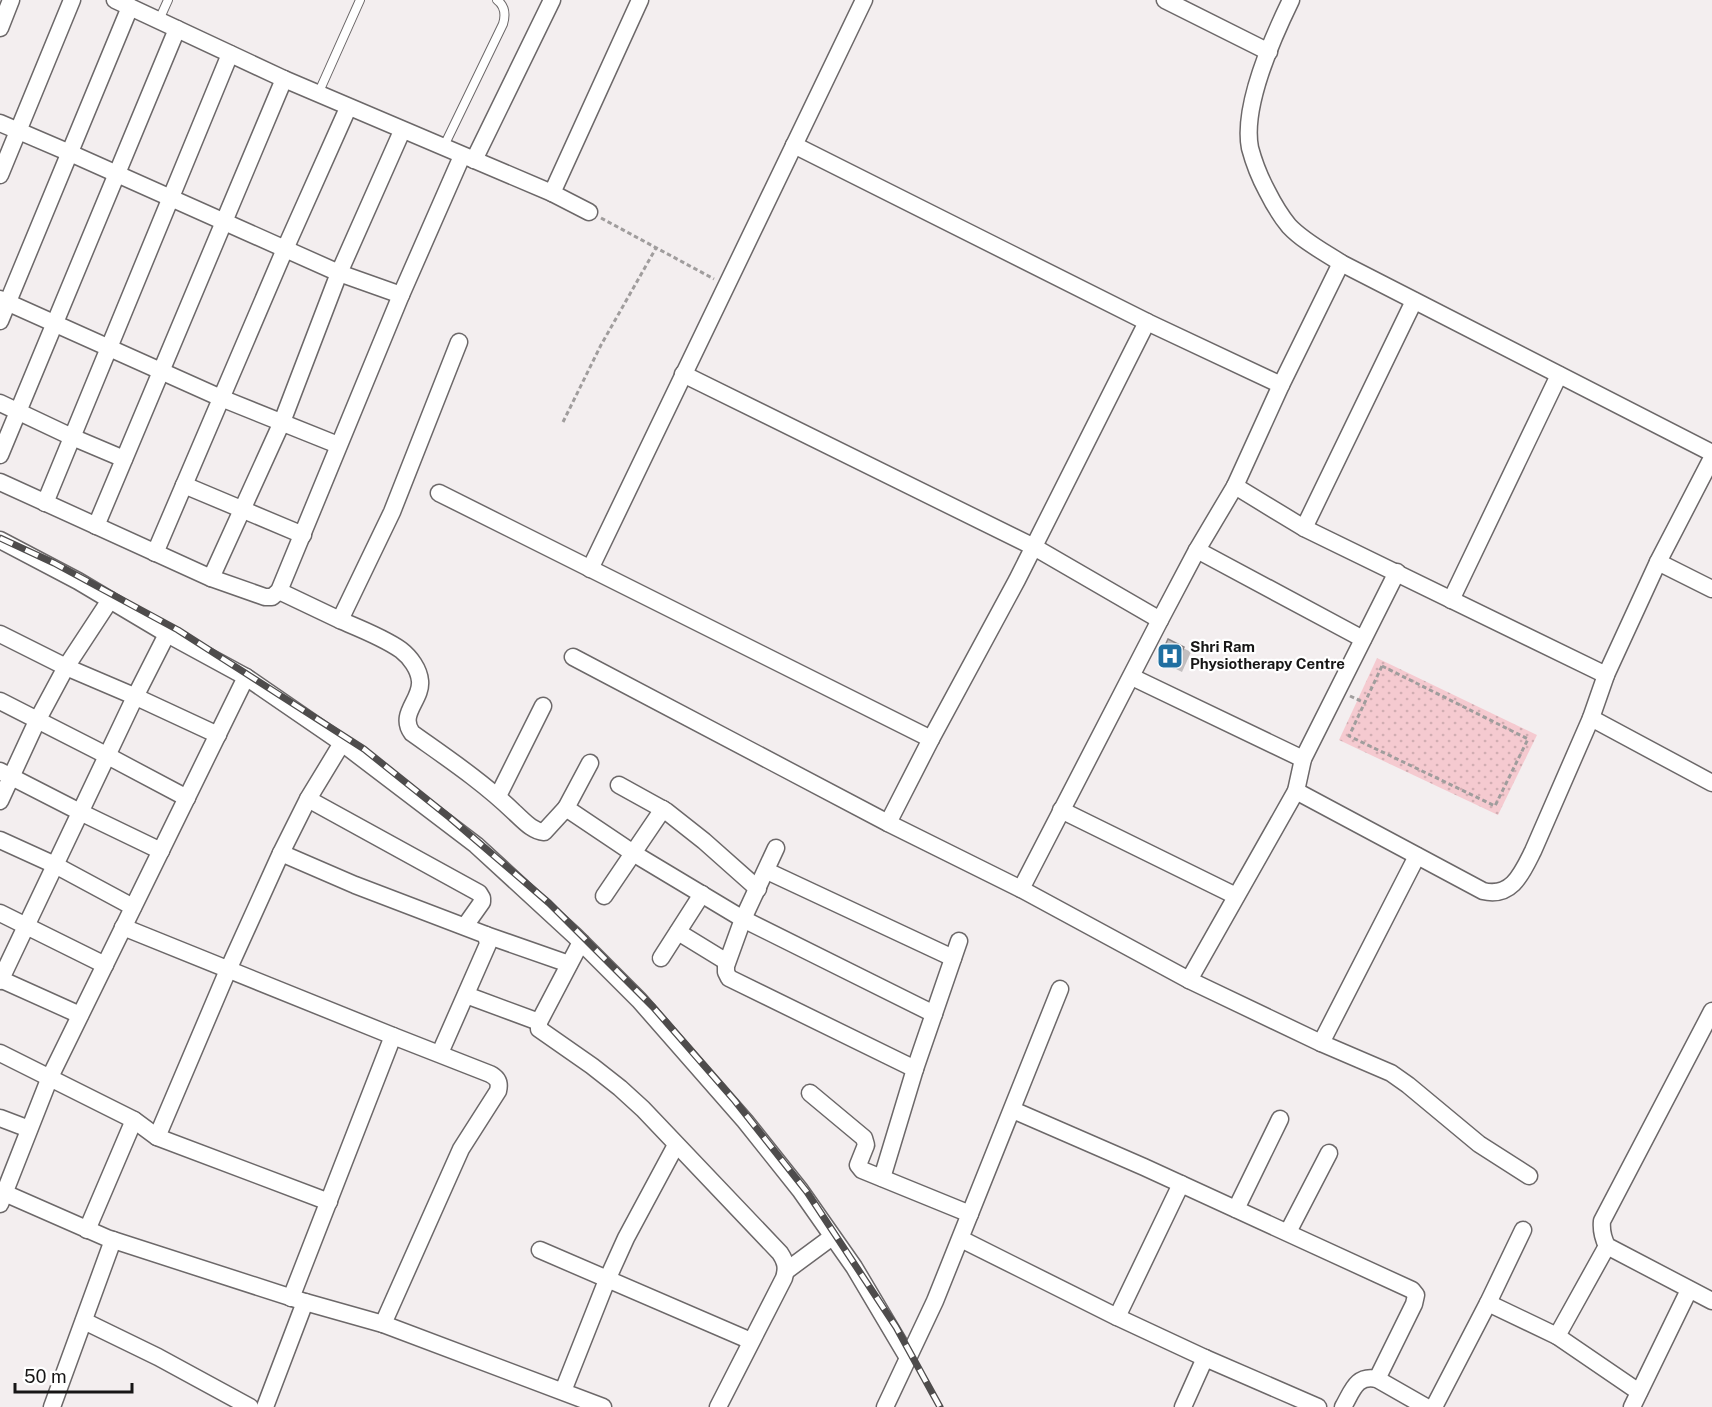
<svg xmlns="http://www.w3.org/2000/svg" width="1712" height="1407" font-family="'Public Sans',sans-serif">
<defs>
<pattern id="park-dots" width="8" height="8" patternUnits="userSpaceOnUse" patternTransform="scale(1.5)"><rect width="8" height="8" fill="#f5cad0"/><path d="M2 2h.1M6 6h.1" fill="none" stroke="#d1adb2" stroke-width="1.8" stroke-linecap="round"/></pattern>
</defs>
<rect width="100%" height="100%" fill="#f3eeef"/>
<path fill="url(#park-dots)" d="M 1377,658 L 1537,735 L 1498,815 L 1339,740 Z"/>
<path fill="#0003" d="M 1183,648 L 1191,652 L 1182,672 L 1168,665 Z"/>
<path fill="#c2bdbe" stroke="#888485" stroke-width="1.5" d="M 1168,639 L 1184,647 L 1174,668 L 1158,661 Z"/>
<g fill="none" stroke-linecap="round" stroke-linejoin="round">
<g stroke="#6c6869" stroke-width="10">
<g id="lane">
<path d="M 159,20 L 168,0"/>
<path d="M 318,94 L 360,0"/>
<path d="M 443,148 L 503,24 C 506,14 505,6 497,0"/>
</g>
</g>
<g stroke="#6c6869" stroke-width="19">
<g id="street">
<path d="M 115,0 L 284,79 L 552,193 L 589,212"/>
<path d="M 1165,0 L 1269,52"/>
<path d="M 1291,0 C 1273,37 1242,107 1250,148 C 1254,163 1260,178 1267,191 C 1273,203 1280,215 1289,226 C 1303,241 1324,252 1341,263 L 1712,453"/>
<path d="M 0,28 L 11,0"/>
<path d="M 0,123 L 70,153 L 339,273 L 401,295"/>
<path d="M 794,145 L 1147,322 L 1281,385"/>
<path d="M 474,160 L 552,0"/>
<path d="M 0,175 L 72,0"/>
<path d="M 552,193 L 640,0"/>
<path d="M 0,299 L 221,398 L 338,445"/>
<path d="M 0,321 L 130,7"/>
<path d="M 683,374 L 1034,547 L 1160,620"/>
<path d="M 0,403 L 72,437 L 124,459"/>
<path d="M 0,455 L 177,29"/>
<path d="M 0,482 L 211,578 L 265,597 L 272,597 L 279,591 L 401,295 L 462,156"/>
<path d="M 184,485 L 303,535"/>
<path d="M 1235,486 L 1304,528 L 1606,675"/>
<path d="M 439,493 L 931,739"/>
<path d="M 45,503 L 230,54"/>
<path d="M 96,526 L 284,79"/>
<path d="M 1304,528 L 1414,301"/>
<path d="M 0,540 L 78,581 L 167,634 L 246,677 L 342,743 L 476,845 L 575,936 L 639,1000 L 745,1121 L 800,1190 L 854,1267 L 908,1358"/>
<path d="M 1197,550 L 1363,639"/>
<path d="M 155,553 L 285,249 L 348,108"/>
<path d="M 1658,562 L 1712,589"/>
<path d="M 590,569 L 864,0"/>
<path d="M 211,578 L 282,422 L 339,273 L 402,131"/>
<path d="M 279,591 C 300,601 321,611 342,621 C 361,629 384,638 401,650 C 410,657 419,669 420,681 C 422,700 398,714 412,733 C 447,758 483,782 514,812 C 523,820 532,831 544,832 L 566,808"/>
<path d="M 1451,600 L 1559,375"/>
<path d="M 340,620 L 392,512 L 459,342"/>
<path d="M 0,634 L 66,667 L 134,696 L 218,735"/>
<path d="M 573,657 L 888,823 L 1021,889 L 1189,980 L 1321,1043 L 1391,1073 L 1408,1085 L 1479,1144 L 1529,1176"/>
<path d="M 1132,677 L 1303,759"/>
<path d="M 0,701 L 106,755 L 187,798"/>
<path d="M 1591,718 L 1712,783"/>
<path d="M 590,763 L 566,808 L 633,853 L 743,919 L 934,1014"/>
<path d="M 0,771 L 80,812 L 161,851"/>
<path d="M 619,785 L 666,811 L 704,841 L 758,889"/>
<path d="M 1296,791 L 1483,891 C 1512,898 1522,873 1533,851 L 1591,718 L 1606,675 L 1658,562 L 1712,458"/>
<path d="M 498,796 L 543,706"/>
<path d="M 308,799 L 479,893 L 482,898 L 482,902 L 465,926"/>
<path d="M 0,801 L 37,721 L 66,667 L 110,600"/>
<path d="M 1061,810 L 1236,896"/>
<path d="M 888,823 L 931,739 L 1017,580 L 1147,322"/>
<path d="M 0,840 L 55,865 L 133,907"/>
<path d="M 776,848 L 743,919 L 726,966 L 726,972 L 729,978 L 915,1069"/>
<path d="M 281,853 L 355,885 L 486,935 L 569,964"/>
<path d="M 767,871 L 953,958"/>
<path d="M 1021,889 L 1160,620 L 1197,550 L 1235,486 L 1281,385 L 1341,263"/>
<path d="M 604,896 L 663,809"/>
<path d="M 0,913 L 105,965"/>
<path d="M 123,927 L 393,1036 L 490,1074 C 498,1078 500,1083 498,1091 L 461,1149 L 383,1324"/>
<path d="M 678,932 L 727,962"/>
<path d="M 581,942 L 539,1022 L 539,1029 L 592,1066 L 620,1088 L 643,1109 L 780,1253 C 786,1262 787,1268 784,1278 L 718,1407"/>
<path d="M 661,958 L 702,894"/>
<path d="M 0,979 L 80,1015"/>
<path d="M 1189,980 L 1296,791 L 1303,759 L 1397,572"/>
<path d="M 0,981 L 135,697 L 167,634"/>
<path d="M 466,995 L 539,1022"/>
<path d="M 1712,1011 L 1602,1221 C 1601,1231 1603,1238 1607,1246 L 1712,1301"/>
<path d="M 1321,1043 L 1417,856"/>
<path d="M 0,1053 L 134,1120 L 157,1137 L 329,1202"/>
<path d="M 440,1053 L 488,944 L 486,935"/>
<path d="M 810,1093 L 864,1138 L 866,1145 L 858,1165 L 862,1170 L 970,1214"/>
<path d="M 1013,1110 L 1144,1167 L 1412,1290 L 1416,1295 L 1414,1304 L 1377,1379"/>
<path d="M 0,1118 L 29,1129"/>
<path d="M 157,1137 L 228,970 L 281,853 L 308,799 L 342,743"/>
<path d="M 882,1178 L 915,1069 L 959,941"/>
<path d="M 0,1191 L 107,1238 L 305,1302 L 383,1324 L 603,1407"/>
<path d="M 0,1204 L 50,1077 L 246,677"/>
<path d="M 1236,1209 L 1280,1119"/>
<path d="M 87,1230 L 134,1120"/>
<path d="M 1288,1232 L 1329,1153"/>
<path d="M 961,1239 L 1117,1317 L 1205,1358 L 1318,1407"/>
<path d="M 540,1250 L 751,1341"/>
<path d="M 786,1271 L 832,1237"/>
<path d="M 291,1298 L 393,1036"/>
<path d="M 1488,1303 L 1557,1336 L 1639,1392"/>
<path d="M 1117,1317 L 1181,1184"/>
<path d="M 84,1321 L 158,1357 L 250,1407"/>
<path d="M 1557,1336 L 1607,1246"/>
<path d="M 563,1391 L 607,1280 L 626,1238 L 676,1145"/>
<path d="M 52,1407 L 113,1240"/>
<path d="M 265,1407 L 305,1302"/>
<path d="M 885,1407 L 935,1301 L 1060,989"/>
<path d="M 1183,1407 L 1205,1358"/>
<path d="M 1343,1407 C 1352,1392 1356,1374 1377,1379 L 1426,1407"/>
<path d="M 1434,1407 L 1488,1303 L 1523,1230"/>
<path d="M 1632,1407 L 1689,1290"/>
</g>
</g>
<g stroke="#a09d9d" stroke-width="3" stroke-dasharray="4.5 3" stroke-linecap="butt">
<path d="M 601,218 L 714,279"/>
<path d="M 563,422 L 601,345 L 656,248"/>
<path d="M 1382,666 L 1528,739 L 1495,806 L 1349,736 Z"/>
<path d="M 1350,696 L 1365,703"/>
</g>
<use href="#lane" stroke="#fff" stroke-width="8"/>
<use href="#street" stroke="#fff" stroke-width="16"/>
<g stroke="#4e4c4c" stroke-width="7">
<path id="rail" d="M 0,538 L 54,563 L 178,630 L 364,749 L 449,817 L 549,903 L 653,1007 L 735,1101 L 807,1192 L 896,1327 L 940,1407"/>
</g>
<use href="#rail" stroke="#fff" stroke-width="4.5" stroke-dasharray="14" stroke-linecap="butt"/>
</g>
<defs>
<g id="hospital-square" transform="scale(1.35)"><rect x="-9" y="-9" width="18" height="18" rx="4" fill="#1f6fa1" stroke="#fff"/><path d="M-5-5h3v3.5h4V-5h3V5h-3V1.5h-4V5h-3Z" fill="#fff"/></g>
</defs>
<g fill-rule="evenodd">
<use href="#hospital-square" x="1170" y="656"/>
</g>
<g text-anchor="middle" stroke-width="4.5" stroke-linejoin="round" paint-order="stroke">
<g font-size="15" font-weight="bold" fill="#171616" stroke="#fff" text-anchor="start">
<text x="1190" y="652">Shri Ram<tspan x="1190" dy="17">Physiotherapy Centre</tspan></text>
</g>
</g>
<path d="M15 1383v9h117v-9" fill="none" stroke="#171616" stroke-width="3"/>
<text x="24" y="1383" font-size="18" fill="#171616" stroke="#ffffff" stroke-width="4.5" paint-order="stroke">50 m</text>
</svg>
